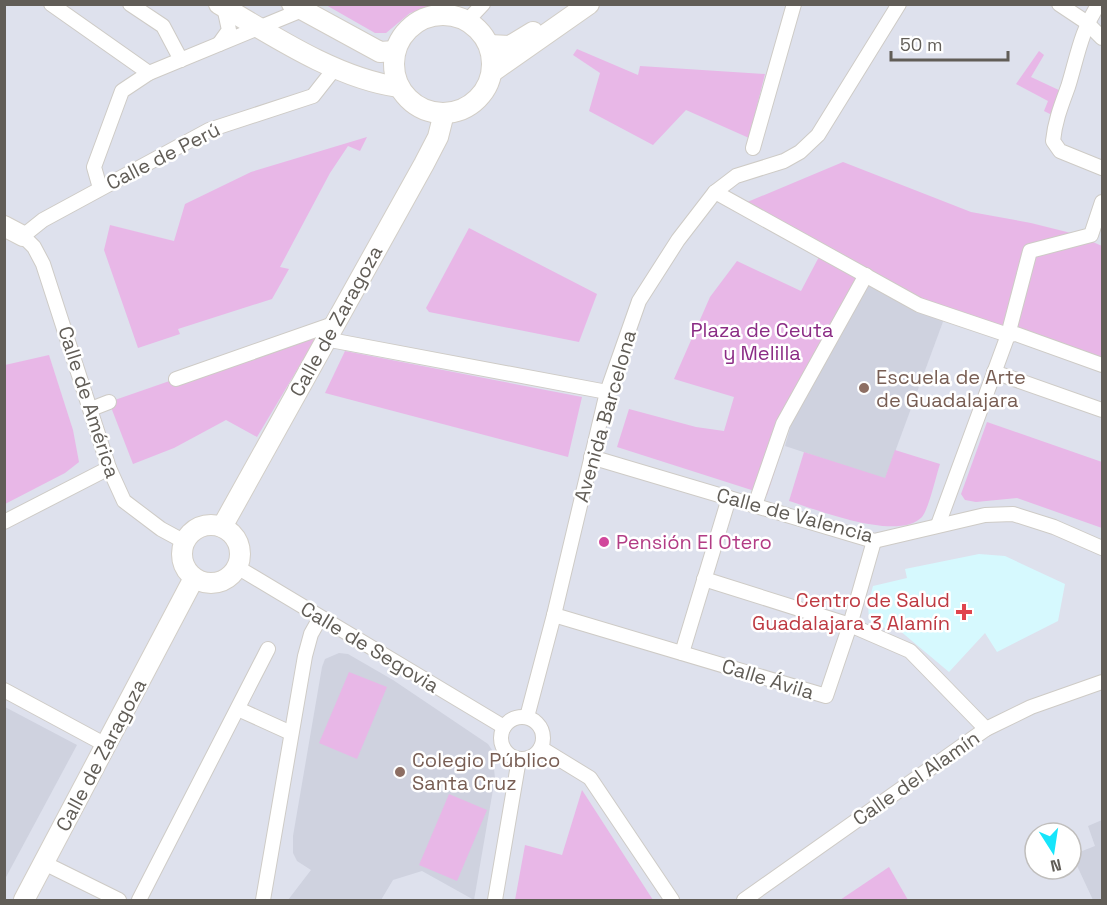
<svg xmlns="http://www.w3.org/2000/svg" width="1107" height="905" font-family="'Space Grotesk',sans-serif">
<rect width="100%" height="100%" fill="#dee1ed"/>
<g fill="#cfd2df">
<path d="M 869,282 L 944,319 L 885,479 L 785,446 L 791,425 Z"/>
<path d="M 339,653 L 348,654 L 393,680 L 488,744 L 492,750 L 495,778 L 474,900 L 422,871 L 393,880 L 381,900 L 288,900 L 311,870 L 297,861 L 293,853 L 293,836 L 322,667 L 325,659 Z"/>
<path d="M 5,707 L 77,745 L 5,879 Z"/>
<path d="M 1102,820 L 1102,900 L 1093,900 L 1072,855 L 1095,846 L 1088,826 Z"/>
</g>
<path fill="#d6f9fe" d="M 979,554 L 1005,556 L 1065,584 L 1058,621 L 997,652 L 985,633 L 949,672 L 899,630 L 873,626 L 869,619 L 868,605 L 873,586 L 907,578 L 905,569 Z"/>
<g fill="#e8b7e7">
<path d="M 326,5 L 437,5 L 410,13 L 386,33 L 375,33 Z"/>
<path d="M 577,49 L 638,75 L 640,66 L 765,74 L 749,138 L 686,110 L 653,145 L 589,111 L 600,73 L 573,55 Z"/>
<path d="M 1039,51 L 1044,55 L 1031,77 L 1063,92 L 1052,115 L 1044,111 L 1048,101 L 1016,84 Z"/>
<path d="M 367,137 L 360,151 L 348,146 L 330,173 L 280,267 L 289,269 L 272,299 L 178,329 L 180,334 L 138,348 L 104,250 L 110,225 L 174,241 L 185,204 L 251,172 Z"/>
<path d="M 843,162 L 971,212 L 1031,223 L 1075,234 L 1102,246 L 1102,361 L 1013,335 L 912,297 L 745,203 Z"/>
<path d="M 469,228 L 597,294 L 579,342 L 429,312 L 426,308 Z"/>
<path d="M 821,253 L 866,282 L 790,425 L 767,495 L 617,447 L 629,409 L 696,427 L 724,431 L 734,397 L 674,379 L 710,297 L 737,261 L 801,291 Z"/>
<path d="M 322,328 L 257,437 L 226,420 L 174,448 L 133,464 L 109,402 Z"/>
<path d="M 345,351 L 582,397 L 568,457 L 325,393 Z"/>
<path d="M 49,355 L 73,430 L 79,462 L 65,473 L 5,504 L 5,365 Z"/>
<path d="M 987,422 L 1102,462 L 1102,528 L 1017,498 L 976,502 L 965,500 L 961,494 Z"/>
<path d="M 895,450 L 940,464 C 936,476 929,508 922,517 C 898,542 818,510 789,501 L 804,452 L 885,478 Z"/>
<path d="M 349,672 L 387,687 L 357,759 L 319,743 Z"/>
<path d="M 582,790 L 653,900 L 515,900 L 525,845 L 562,855 Z"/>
<path d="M 449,794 L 487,810 L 457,881 L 419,865 Z"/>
<path d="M 889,867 L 908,900 L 840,900 Z"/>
</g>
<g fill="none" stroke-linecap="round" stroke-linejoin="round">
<g stroke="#cecbc6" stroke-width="16">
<g id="street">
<path d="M 51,4 L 149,73"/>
<path d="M 130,4 L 163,26 L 181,60"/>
<path d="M 1059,4 L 1086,22 L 1102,38"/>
<path d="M 1099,4 C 1081,30 1077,58 1068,87 C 1061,106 1055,121 1053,141 L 1060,151 L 1102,168"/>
<path d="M 467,21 L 483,4"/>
<path d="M 219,44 L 229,30 L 224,7"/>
<path d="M 753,148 L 794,4"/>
<path d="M 100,188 L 94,167 L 122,91 L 149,73 L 302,10"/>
<path d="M 715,192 L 919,305 L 1008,335 L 1016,334 L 1102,365"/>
<path d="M 325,339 L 607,392"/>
<path d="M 994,372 L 1102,410"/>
<path d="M 176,379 L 333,324"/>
<path d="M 91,409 L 109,402"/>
<path d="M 591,457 L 874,541 L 985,515 L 1013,514 L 1054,527 L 1102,548"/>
<path d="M 755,505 L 783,424 L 866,275"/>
<path d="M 4,522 L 109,468"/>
<path d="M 938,525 L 1008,335 L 1030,251 L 1091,235 L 1102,202"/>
<path d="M 185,542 L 161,529 L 124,501 L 109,468 L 43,264 L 34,247 L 23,236 L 43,220 L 209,130 L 313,96 L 335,68"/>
<path d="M 237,567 L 504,727"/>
<path d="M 704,579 L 850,625 L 910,651 L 986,729"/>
<path d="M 554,615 L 826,696 L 850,625 L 874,541"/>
<path d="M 682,653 L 729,498"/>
<path d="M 4,690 L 106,745"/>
<path d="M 238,709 L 291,733"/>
<path d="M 527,717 L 554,615 L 607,392 L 639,301 L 678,240 L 715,192 L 736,176 L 784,161 L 800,152 L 818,135 L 899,4"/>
<circle cx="522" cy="738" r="21"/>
<path d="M 541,748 L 590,778 L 672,900"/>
<path d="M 44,863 L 119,900"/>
<path d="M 139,900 L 268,649"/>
<path d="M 263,900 L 305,656 L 311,634 L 320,618"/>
<path d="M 495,900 L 519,759"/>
<path d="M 744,900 L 986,729 L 1031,707 L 1102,682"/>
</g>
</g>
<g stroke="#d2cec7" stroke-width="22">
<g id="secondary">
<path d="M 219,4 C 273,36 338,79 399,87"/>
<path d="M 292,4 L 380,52 L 395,51"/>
<circle cx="443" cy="64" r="49"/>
<path d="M 489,45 L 510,46 L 533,32"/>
<path d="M 492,72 L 589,4"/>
<path d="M 4,226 L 23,236"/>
<circle cx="211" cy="554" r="29"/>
<path d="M 222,527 L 424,164 L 438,137 L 444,113"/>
<path d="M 24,900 L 194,578"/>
</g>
</g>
<use href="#street" stroke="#fff" stroke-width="14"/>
<use href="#secondary" stroke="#fff" stroke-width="20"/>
</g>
<g fill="#8d6e63" stroke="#fff" stroke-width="2">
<circle cx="864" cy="388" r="6"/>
<circle cx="400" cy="772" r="6"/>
</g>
<circle fill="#d1479c" stroke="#fff" stroke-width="2" cx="604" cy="542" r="6"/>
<path fill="#e0444e" stroke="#fff" stroke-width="2" d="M961 603h6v6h6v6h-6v6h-6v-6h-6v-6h6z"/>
<g text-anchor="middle" stroke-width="5" stroke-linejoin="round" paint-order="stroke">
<g font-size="20" fill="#615d57" stroke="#fff">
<text transform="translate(163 156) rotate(-27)" y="7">Calle de Perú</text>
<text transform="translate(336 321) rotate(-61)" y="7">Calle de Zaragoza</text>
<text transform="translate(89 402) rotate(72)" y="7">Calle de América</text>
<text transform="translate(605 416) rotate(-74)" y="7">Avenida Barcelona</text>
<text transform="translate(795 515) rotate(15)" y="7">Calle de Valencia</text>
<text transform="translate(370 647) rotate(31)" y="7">Calle de Segovia</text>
<text transform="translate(768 679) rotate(17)" y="7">Calle Ávila</text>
<text transform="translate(101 755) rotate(-62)" y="7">Calle de Zaragoza</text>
<text transform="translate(916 778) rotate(-35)" y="7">Calle del Alamín</text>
</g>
<g font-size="20" fill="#8b2c85" stroke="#fff">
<text x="762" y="337">Plaza de Ceuta<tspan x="762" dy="23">y Melilla</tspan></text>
</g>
<g font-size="20" fill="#785e54" stroke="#fff" text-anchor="start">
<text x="876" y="384">Escuela de Arte<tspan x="876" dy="23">de Guadalajara</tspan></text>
<text x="412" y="767">Colegio Público<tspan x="412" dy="23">Santa Cruz</tspan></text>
</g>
<g font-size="20" fill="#b23c85" stroke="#fff" text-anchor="start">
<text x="616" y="549">Pensión El Otero</text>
</g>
<g font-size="20" fill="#be3a42" stroke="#fff" text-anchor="end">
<text x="950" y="607">Centro de Salud<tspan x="950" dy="23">Guadalajara 3 Alamín</tspan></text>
</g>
</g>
<rect width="1107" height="905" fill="none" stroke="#615d57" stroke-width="12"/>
<g transform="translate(1053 851) rotate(168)"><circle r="28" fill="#ffffff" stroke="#c0bebc" stroke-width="1.5"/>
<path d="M0-4.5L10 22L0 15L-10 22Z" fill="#16e5fb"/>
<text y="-9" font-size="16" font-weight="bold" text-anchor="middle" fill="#615d57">N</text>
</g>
<path d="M891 51v9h117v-9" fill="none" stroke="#615d57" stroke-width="3"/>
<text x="900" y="51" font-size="18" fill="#615d57" stroke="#ffffff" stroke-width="4.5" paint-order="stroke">50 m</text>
</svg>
